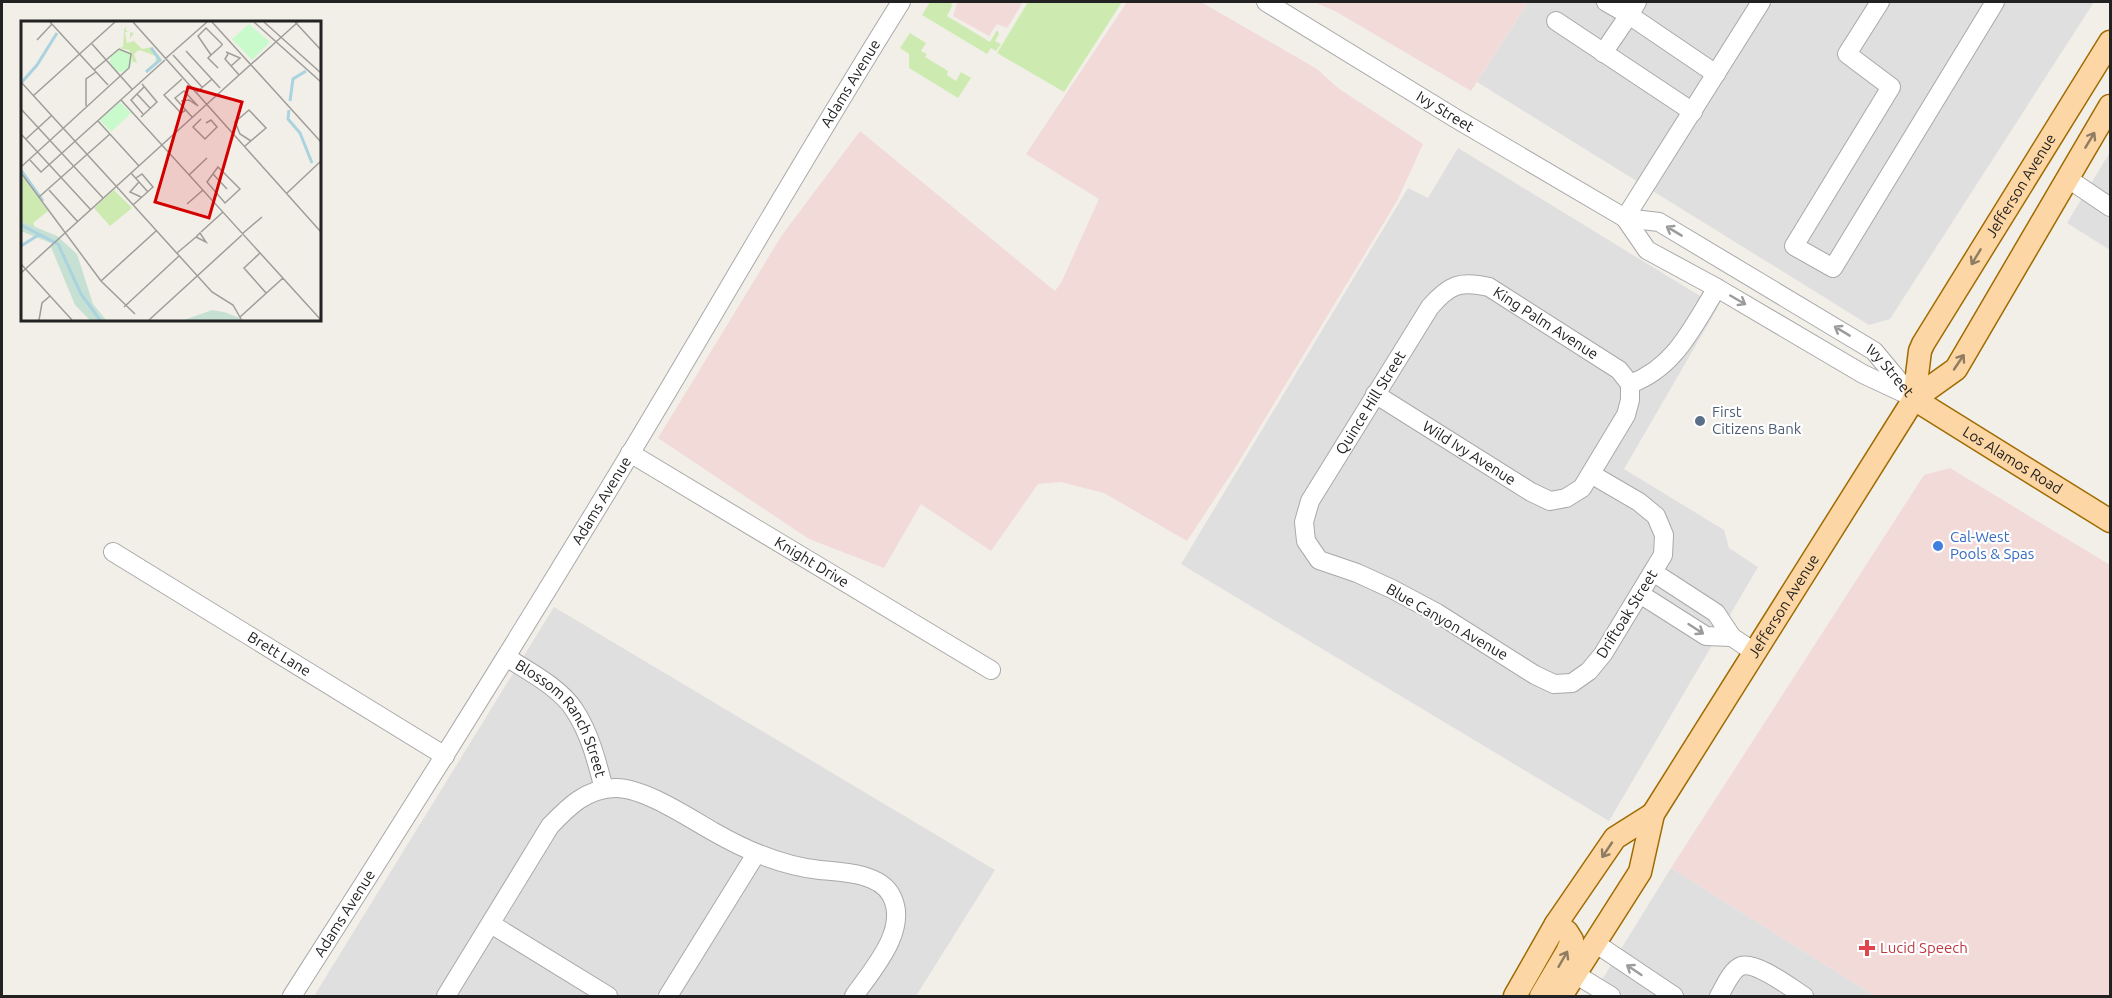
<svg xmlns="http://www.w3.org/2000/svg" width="2112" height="998" font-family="Ubuntu,sans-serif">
<rect width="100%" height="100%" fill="#f2efe9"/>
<g fill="#e0dfdf">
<path d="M 1528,2 L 2094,2 L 1890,319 L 1869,325 L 1477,82 Z"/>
<path d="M 1458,148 L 1718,307 L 1624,469 L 1724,530 L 1729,548 L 1758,567 L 1609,821 L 1181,564 L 1408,188 L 1428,198 Z"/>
<path d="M 2110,152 L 2110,250 L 2067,223 Z"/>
<path d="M 554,607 L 995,870 L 916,996 L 314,996 Z"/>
<path d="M 1671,868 L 1875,996 L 1592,996 Z"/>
</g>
<g fill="#f2dad9">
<path d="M 954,2 L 1023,2 L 1007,28 L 997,24 L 989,36 L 953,16 L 957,4 Z"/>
<path d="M 1127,2 L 1201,2 L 1317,69 L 1338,88 L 1423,144 L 1397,201 L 1235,468 L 1187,541 L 1104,493 L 1061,482 L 1038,484 L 991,551 L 921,504 L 884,568 L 809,539 L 658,438 L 782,235 L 860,131 L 1055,291 L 1062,281 L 1099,199 L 1026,154 Z"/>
<path d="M 1314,2 L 1528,2 L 1471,91 L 1335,11 Z"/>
<path d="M 1950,468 L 2110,565 L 2110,996 L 1875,996 L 1671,868 L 1924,475 Z"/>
</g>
<g fill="#cdebb0">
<path d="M 930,2 L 951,2 L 952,6 L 947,16 L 990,42 L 997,30 L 999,34 L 995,41 L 1001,44 L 996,51 L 991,48 L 987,54 L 922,15 Z"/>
<path d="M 1028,2 L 1122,2 L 1064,92 L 997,53 Z"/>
<path d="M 910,33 L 926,43 L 921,51 L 927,54 L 925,57 L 948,71 L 947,75 L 956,81 L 961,72 L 971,78 L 958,98 L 909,68 L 909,54 L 900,48 Z"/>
</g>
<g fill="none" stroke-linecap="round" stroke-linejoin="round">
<g stroke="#a9a9a9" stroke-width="20">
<g id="minor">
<path id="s1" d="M 1266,2 L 1455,118 L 1625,218 L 1659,222 L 1874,351 L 1914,399"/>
<path d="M 1637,2 L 1629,15 L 1716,74"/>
<path d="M 1880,2 L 1847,54 L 1891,87 L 1794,246 L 1833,268 L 1995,2"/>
<path d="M 1556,21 L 1693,112"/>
<path d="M 1603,53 L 1629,15 L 1606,2"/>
<path d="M 2067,178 L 2110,207"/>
<path d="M 1625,218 L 1647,250 L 1717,288 L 1863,374 L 1908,395"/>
<path d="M 1625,218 L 1761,2"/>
<path d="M 1630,384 C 1676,367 1692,327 1717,288"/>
<path id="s2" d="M 1375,394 L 1531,492 L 1550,501 L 1566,498 L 1582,488 L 1626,415 L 1630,400 L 1630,384"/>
<path id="s3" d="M 630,453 L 991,670"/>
<path id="s4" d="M 1591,474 L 1639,502 L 1656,516 L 1664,535 L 1663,555 L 1603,654 L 1589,671 L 1572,683 L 1554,684 L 1535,675 L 1437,613 L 1392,589 L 1357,573 L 1319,560 L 1306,541 L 1304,522 L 1310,501 L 1430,307 C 1449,285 1460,280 1489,287 L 1619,370 L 1630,384"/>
<path id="s5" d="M 113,552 L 445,756"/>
<path d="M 1653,572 L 1716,613 L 1732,637 L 1754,652"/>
<path d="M 1640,594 L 1706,636 L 1732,637"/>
<path id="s6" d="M 506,657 C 528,671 561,688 575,711 C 590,734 597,762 604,789"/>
<path d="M 491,924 L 608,996"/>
<path d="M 1595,943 L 1674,996"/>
<path d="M 1575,974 L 1611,996"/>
<path id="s7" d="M 292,996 C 407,817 520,636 630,454 C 721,303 808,150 901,2"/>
<path d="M 446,996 L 550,826 C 569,806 586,789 615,788 C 643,787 689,818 714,832 C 747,851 782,866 820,870 C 842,872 879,873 891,895 C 910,929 872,970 854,996"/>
<path d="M 668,996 L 756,854"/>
<path d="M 1719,996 C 1724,988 1731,970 1741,966 C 1756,961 1791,988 1804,996"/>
</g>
</g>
<g stroke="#a06b00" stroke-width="25">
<g id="major">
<path id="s8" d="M 1914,399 L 1920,351 L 1923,344 L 2110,42"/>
<path id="s9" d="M 1914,399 L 2110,521"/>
<path d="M 1515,996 L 1556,924 L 1615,838 L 1653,814"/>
<path d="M 1541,996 L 1567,952 L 1572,940 L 1567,932 L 1556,924"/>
<path id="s10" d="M 1561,996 L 1640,872 L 1653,814 L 1914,399 L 1956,369 L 2110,106"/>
</g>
</g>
<use href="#minor" stroke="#fff" stroke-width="18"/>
<use href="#major" stroke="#fcd6a4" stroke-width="22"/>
</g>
<defs><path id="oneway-shaft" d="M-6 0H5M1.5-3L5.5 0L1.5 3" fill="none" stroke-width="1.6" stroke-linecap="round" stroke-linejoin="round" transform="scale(1.5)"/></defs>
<g stroke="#8f7c63">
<use href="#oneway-shaft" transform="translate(2090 140) rotate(-59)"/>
<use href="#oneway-shaft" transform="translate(1976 257) rotate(121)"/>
<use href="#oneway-shaft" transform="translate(1959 362) rotate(-56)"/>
<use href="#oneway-shaft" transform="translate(1607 850) rotate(124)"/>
<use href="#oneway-shaft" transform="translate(1563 959) rotate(-60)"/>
</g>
<g stroke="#9c9c9c">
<use href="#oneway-shaft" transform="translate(1674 231) rotate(-149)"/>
<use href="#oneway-shaft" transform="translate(1738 300) rotate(30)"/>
<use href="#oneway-shaft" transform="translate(1842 331) rotate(-149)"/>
<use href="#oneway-shaft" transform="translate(1696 629) rotate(33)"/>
<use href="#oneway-shaft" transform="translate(1634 970) rotate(-146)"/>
</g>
<circle fill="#5c6f8a" stroke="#fff" stroke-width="2" cx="1700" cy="421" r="6"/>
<circle fill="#3f7fe0" stroke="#fff" stroke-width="2" cx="1938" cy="546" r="6"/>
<path fill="#e0444e" stroke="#fff" stroke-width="2" d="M1864 939h6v6h6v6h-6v6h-6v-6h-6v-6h6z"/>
<g text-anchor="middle" stroke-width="4.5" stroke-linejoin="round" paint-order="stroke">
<g font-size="15" fill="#222" stroke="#fff">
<text dy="5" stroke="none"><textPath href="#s7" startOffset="1070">Adams Avenue</textPath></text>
<text dy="5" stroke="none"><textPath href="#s1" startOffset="210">Ivy Street</textPath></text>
<text dy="5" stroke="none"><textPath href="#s8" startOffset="242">Jefferson Avenue</textPath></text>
<text dy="5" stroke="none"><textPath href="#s4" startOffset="988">King Palm Avenue</textPath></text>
<text dy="5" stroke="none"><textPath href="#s1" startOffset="729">Ivy Street</textPath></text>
<text dy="5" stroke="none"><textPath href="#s4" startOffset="741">Quince Hill Street</textPath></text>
<text dy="5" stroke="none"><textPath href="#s2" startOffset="111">Wild Ivy Avenue</textPath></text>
<text dy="5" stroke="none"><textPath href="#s9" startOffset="116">Los Alamos Road</textPath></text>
<text dy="5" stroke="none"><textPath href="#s7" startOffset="584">Adams Avenue</textPath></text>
<text dy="5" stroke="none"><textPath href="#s3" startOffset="212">Knight Drive</textPath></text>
<text dy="5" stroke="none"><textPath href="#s10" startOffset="452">Jefferson Avenue</textPath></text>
<text transform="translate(1627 614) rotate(-58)" y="5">Driftoak Street</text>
<text transform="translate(1447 622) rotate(30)" y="5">Blue Canyon Avenue</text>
<text dy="5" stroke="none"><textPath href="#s5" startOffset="195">Brett Lane</textPath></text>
<text dy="5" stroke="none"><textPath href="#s6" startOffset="86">Blossom Ranch Street</textPath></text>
<text dy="5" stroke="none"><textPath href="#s7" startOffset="98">Adams Avenue</textPath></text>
</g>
<g font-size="15" fill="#4e5e75" stroke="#fff" text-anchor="start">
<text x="1712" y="417">First<tspan x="1712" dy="17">Citizens Bank</tspan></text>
</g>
<g font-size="15" fill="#366cbe" stroke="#fff" text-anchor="start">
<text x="1950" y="542">Cal-West<tspan x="1950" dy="17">Pools &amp; Spas</tspan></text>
</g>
<g font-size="15" fill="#be3a42" stroke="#fff" text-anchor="start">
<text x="1880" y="953">Lucid Speech</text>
</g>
</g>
<g transform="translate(21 21)">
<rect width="300" height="300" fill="#f2efe9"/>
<path d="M 105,5 L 105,10 L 113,12 L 109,18 L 109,11 L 104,11 L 106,22 L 113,20 L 121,28 L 131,26 L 141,39 L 134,44 L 135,35 L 118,29 L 113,33 L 116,42 L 112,41 L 108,29 L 97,27 L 102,26 L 103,9 ZM 0,154 L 27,190 L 12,202 L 15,208 L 0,200 ZM 93,169 L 111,187 L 89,205 L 73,187 Z" fill="#cdebb0"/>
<path d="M 0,200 L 36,215 L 56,233 L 72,283 L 85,299 L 69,299 L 54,284 L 30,226 L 32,223 L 0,210 ZM 191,289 L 203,291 L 224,299 L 163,299 Z" fill="#c6e0d4"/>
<path d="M 228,3 L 249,21 L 231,39 L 211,18 ZM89 40a11 11 0 1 1 22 0a11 11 0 1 1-22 0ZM 99,81 L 110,92 L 90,111 L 79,99 Z" fill="#c8facc"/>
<path fill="none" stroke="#aad3df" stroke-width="3" d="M 125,51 L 139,39 L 130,27M 1,61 L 16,44 L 36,12M 269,80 L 272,58 L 285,50M 268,89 L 267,98 L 279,112 L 291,142M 0,149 L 22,180M 0,204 L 37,223 L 60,273 L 79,299M 0,225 L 19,213"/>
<path fill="none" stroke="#9f9d99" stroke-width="1.5" d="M 29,1 L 87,64M 112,1 L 300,211M 191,1 L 300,121M 233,1 L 300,61M 243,1 L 300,52M 274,1 L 300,29M 16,19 L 31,3M 71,23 L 111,68M 165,30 L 199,67M 205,31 L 219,37 L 210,45M 207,33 L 204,38 L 218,54M 152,34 L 181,66M 190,34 L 177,15 L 185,7 L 201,23 L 201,24 L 199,26 L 190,34 L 187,37 L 197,47M 144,38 L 186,1M 161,58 L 143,74 L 160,92 L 165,89M 0,61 L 95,165M 176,71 L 191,58M 116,73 L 129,87M 159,73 L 163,70 L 177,85 L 168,79 L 160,80M 159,73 L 154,77 L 171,96M 12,75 L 94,1M 100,79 L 300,299M 186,83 L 277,1M 65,85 L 65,58 L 75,51M 0,88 L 82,177M 122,93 L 110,79 L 123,66M 120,96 L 136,81 L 121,63M 180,98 L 172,106 L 184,118 L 196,106 L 190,99 L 185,102M 77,100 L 118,145M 0,113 L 70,189M 5,118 L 30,95M 224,125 L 245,107 L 228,89 L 214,101 L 219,113 L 230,120M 9,139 L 20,151 L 144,39M 0,146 L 108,47 L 110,33 L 98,28 L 73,49M 197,146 L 219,168 L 204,182 L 186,161 ZM 0,152 L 80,260 L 114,293M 110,152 L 127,171M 192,153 L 206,168M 168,154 L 186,137M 118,161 L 109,171 L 120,176M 95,165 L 191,271 L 212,284 L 220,298M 28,169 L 57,201M 266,172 L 300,140M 18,176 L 89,113M 166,183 L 182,169M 112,184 L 132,166 L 121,153 L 115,157M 180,211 L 202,191M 221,213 L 241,196M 156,232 L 175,216 L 179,212 L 185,221 L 175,216M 239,232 L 223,247 L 245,272M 0,243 L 51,299M 0,252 L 186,83M 80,260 L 135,210M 103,286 L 158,235M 219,296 L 262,257M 18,299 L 21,282 L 29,275M 128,299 L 221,214"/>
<path fill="#d40000" fill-opacity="0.15" stroke="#d40000" stroke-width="3" d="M 167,66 L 221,81 L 188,197 L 134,181 Z"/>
<rect width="300" height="300" fill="none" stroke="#222" stroke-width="3"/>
</g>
<rect width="2112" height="998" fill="none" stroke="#222222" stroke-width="6"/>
</svg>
